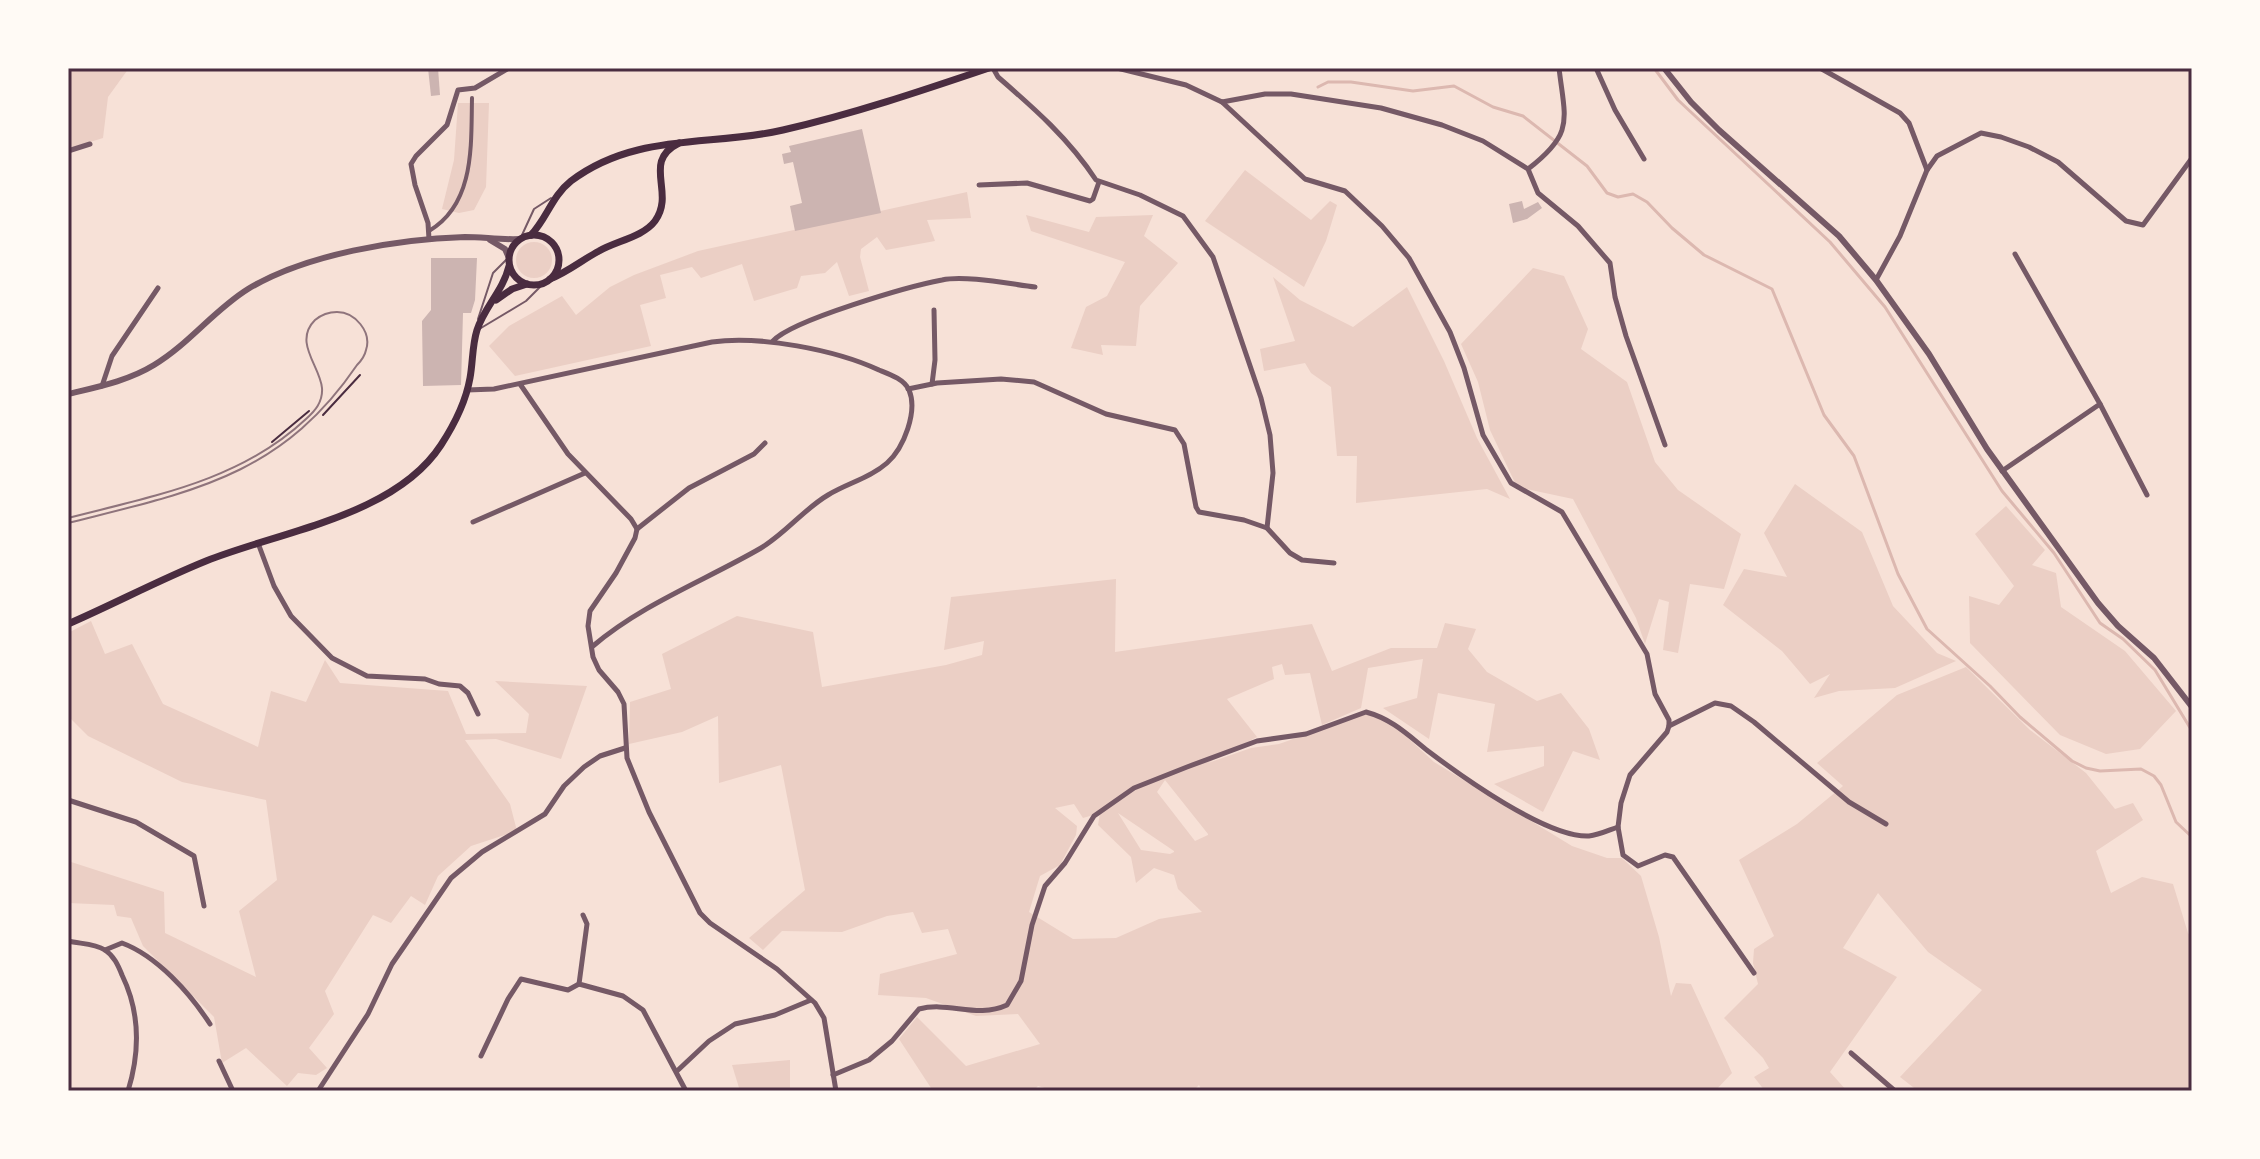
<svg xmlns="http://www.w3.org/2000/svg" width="2260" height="1159" font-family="'Archivo Narrow',sans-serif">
<rect width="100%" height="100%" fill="#f7e1d7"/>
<g fill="#ebcfc5" fill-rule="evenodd">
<path d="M 68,68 L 129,68 L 108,97 L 103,138 L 68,149 Z"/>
<path d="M 458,103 L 489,103 L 486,187 L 474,210 L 459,213 L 442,209 L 454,160 Z"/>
<path d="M 1245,170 L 1311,220 L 1330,201 L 1337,205 L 1326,241 L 1304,287 L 1205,221 Z"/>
<path d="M 967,192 L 971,218 L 927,220 L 935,241 L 886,250 L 877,237 L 861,249 L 860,257 L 869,291 L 849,296 L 837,262 L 825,273 L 801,276 L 797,288 L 754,301 L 742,264 L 701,278 L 692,267 L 660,275 L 666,298 L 640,305 L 651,346 L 515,376 L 489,346 L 509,326 L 562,296 L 576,315 L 610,287 L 634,275 L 698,251 Z"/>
<path d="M 1026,215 L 1089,232 L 1096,217 L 1153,215 L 1144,236 L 1178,263 L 1140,306 L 1136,346 L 1101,345 L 1103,355 L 1071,348 L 1086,307 L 1107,296 L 1125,262 L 1031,231 Z"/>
<circle cx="534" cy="260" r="18"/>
<path d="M 1533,268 L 1564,276 L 1588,329 L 1581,349 L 1627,382 L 1655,462 L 1678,490 L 1741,534 L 1724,589 L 1690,584 L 1678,653 L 1663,650 L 1669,602 L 1659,599 L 1645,644 L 1636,618 L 1573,499 L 1517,487 L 1490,430 L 1478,382 L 1461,344 Z"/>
<path d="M 1273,277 L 1300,300 L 1353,327 L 1407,287 L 1444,361 L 1477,438 L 1510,499 L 1487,489 L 1356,503 L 1357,456 L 1337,456 L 1331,387 L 1311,373 L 1305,363 L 1264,371 L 1260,349 L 1295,341 Z"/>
<path d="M 1795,484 L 1862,532 L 1893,606 L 1937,653 L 1956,661 L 1895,688 L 1839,691 L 1814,698 L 1830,674 L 1810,684 L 1782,651 L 1723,605 L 1744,569 L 1787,577 L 1764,533 Z"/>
<path d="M 2006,506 L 2045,550 L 2032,565 L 2056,573 L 2061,607 L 2125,651 L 2176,711 L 2140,749 L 2106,754 L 2060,735 L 1970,643 L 1969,596 L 1999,605 L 2014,586 L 1975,534 Z"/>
<path d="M 1116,579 L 1115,652 L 1312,624 L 1332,671 L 1391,648 L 1437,648 L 1445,623 L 1476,629 L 1468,649 L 1487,672 L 1537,701 L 1561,693 L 1589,729 L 1600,760 L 1573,751 L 1543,812 L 1494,784 L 1544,766 L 1544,746 L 1487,752 L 1495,704 L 1438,693 L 1429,739 L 1383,708 L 1417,698 L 1423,659 L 1368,668 L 1361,708 L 1322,725 L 1310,673 L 1285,675 L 1282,664 L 1272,667 L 1274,679 L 1227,699 L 1257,737 L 1208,763 L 1251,748 L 1279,744 L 1364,714 L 1385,717 L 1434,762 L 1572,846 L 1607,858 L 1622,858 L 1641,876 L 1659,937 L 1671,996 L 1676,983 L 1691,984 L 1732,1073 L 1715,1091 L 1202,1091 L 1199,1085 L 1193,1091 L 1055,1091 L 1038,1086 L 1033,1091 L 933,1091 L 899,1039 L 917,1017 L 966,1066 L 1040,1044 L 1018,1014 L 976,1016 L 926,998 L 878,995 L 880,974 L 957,954 L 948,929 L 922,933 L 913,912 L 887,916 L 842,932 L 782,931 L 763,950 L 749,938 L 805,890 L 781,765 L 719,783 L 718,716 L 682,732 L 629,744 L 630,702 L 671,689 L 662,654 L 737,616 L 813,632 L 822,687 L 946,665 L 982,655 L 984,641 L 944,650 L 951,597 ZM 1165,780 L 1208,834 L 1208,835 L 1195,841 L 1157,792 ZM 1074,804 L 1083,818 L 1100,813 L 1098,825 L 1131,857 L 1136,883 L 1154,868 L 1174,875 L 1178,889 L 1202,912 L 1159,919 L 1116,938 L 1073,939 L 1029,912 L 1040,876 L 1060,865 L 1076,835 L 1077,826 L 1055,808 ZM 1118,813 L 1174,851 L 1174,852 L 1170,854 L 1141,850 Z"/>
<path d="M 91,621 L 105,654 L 132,644 L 163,704 L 258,747 L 271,691 L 306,702 L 325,660 L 340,683 L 448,691 L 466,734 L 526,733 L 529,714 L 495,681 L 587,686 L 561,759 L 496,739 L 465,740 L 510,804 L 517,831 L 471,846 L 438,876 L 425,905 L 411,896 L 391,923 L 373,915 L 325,991 L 334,1014 L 309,1048 L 327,1068 L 316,1075 L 298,1073 L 287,1086 L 246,1048 L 222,1063 L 214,1017 L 143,946 L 131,918 L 117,916 L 114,905 L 68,903 L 68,861 L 164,892 L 165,933 L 256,977 L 239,911 L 277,880 L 266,800 L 182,782 L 88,736 L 68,716 L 68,633 Z"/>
<path d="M 1966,667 L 2030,730 L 2086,773 L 2115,809 L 2133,803 L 2143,820 L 2096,851 L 2111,893 L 2142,877 L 2173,884 L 2188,933 L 2192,939 L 2192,1091 L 1918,1091 L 1900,1077 L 1982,990 L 1928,952 L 1878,893 L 1843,948 L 1897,977 L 1830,1072 L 1847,1091 L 1765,1091 L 1754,1077 L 1769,1068 L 1763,1058 L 1724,1018 L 1758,984 L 1753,963 L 1754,949 L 1774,936 L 1739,860 L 1797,824 L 1843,786 L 1817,763 L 1897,695 Z"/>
<path d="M 790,1060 L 790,1091 L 740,1091 L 732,1065 Z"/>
</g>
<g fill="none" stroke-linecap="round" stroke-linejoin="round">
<g stroke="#dcb8b0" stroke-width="3">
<path d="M 1654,68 L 1678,100 L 1830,242 L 1885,307 L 2002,491 L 2054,553 L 2100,623 L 2123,639 L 2155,670 L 2192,731"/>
<path d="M 1318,87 L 1328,82 L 1351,82 L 1413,91 L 1454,86 L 1493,107 L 1523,116 L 1587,166 L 1607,193 L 1618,197 L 1633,194 L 1647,202 L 1672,228 L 1704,255 L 1772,289 L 1824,415 L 1854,456 L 1898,574 L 1927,629 L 1990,686 L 2020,717 L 2072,761 L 2086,768 L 2100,771 L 2141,769 L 2154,776 L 2161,785 L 2176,822 L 2192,837"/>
</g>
</g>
<g fill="#ccb4b1">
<path d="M 428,68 L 438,68 L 440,95 L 431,96 Z"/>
<path d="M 862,129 L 881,213 L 795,231 L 790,206 L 802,203 L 793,162 L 784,164 L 782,154 L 791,152 L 789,146 Z"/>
<path d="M 1522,201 L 1524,209 L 1538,202 L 1542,208 L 1527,219 L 1513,223 L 1509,204 Z"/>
<path d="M 431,258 L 477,258 L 475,300 L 471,313 L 463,313 L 461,385 L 423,386 L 422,321 L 431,310 Z"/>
</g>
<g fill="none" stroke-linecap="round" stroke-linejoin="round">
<g stroke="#4a2c40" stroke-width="2">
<path d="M 323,415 L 360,375"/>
<path d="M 272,442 L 309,411"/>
</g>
<g stroke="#755966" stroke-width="2">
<path d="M 522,235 L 534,209 L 551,198"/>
<path d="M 478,319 L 493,273 L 508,258"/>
<path d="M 481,328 L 526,301 L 544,283"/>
</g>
<path stroke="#755966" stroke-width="4" d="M 429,231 C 475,204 471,145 472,98"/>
<g stroke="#755966" stroke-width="5">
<path d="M 993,68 L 998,77 C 1035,109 1069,139 1096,180 L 1140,195 L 1183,216 L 1213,257 L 1261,398 L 1270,435 L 1273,473 L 1267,528"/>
<path d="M 1117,68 L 1186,85 L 1222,102 L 1265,94 L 1291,94 L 1381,108 L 1442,125 L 1483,141 L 1528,169 C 1575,133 1565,120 1559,68"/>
<path d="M 1596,68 L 1615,110 L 1644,159"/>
<path d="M 1820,68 L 1900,113 L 1909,123 L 1927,170"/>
<path d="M 1222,102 L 1305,179 L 1345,191 L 1382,226 L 1409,258 L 1450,332 L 1464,368 L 1483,435 L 1511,483 L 1562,512 L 1647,654 L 1655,694 L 1669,720 L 1669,726 L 1667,732 L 1630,775 L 1621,803 L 1618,827 L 1623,855 L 1638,866 L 1665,855 L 1673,857 L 1754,973"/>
<path d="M 68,151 L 90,144"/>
<path d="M 1528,169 L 1538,193 L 1578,226 L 1610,263 L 1615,297 L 1626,336 L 1665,445"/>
<path d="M 979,185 L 1027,183 L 1090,201 L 1093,199 L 1099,182"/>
<path d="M 429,239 L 428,223 L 415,185 L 411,164 L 416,156 L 447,125 L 458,90 L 475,88 L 509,68"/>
<path d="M 1876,280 L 1900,236 L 1927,170 L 1937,156 L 1981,133 L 2001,137 L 2029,147 L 2058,162 L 2126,221 L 2143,225 L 2192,158"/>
<path d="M 773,341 C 792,320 910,286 942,280 C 965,275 1010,284 1035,287"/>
<path d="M 520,384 L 568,454 L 631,519 L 637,529 L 635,538 L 616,573 L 590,611 L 588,626 L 593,657 L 599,670 L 618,692 L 624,704 L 627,758 L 649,812 L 700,913 L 710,923 L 777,969 L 815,1003 L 824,1018 L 836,1091"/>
<path d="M 932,384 L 935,360 L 934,310"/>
<path d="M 102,386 L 112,356 L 158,288"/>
<path d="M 908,389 L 937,383 L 1001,379 L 1034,382 L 1106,414 L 1175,430 L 1184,444 L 1196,507 L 1199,512 L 1244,520 L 1267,528 L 1290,553 L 1302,560 L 1334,563"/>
<path d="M 467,390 L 494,389 L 712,342 C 759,335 836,350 879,370 C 889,374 904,379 909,390 C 918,411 904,448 887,463 C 870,478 848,483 828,495 C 804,509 786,533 761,548 C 706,580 642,604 593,646"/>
<path d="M 2100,404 L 2147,495"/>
<path d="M 2002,471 L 2100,404 L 2015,254"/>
<path d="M 473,522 L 585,473"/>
<path d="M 637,529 L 689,488 L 754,454 L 765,443"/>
<path d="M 258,543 L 274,586 L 291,616 L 332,658 L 367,676 L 425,679 L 439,684 L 460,686 L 468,693 L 478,714"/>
<path d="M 1669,726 L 1715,703 L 1731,706 L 1754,722 L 1849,802 L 1886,824"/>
<path d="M 68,800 L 136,822 L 194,856 L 204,906"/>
<path d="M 583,915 L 587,924 L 579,984 L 623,996 L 643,1010 L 686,1091"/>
<path d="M 68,941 C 80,944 94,943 105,950 C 114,956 118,965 122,975 C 140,1012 140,1052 128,1091"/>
<path d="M 105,950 L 122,943 C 157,956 190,993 210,1024"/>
<path d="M 1851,1053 L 1895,1091"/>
<path d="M 481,1056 L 508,999 L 521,979 L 568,990 L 579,984"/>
<path d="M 219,1061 L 233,1091"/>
<path d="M 677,1071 L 709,1041 L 735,1024 L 775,1015 L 811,1000"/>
<path d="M 833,1075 L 869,1060 L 892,1041 L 919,1009 C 949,1001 977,1019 1007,1005 L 1021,981 L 1032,925 L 1045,886 L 1065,863 L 1094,816 L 1134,788 L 1187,767 L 1257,741 L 1306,734 L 1366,712 C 1392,719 1408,735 1428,751 C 1461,776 1547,838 1589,836 C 1599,835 1609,830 1618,827"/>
<path d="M 318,1091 L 368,1014 L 392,964 L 451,878 L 482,852 L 545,814 L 564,786 L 584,767 L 600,756 L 625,748"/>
</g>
<g stroke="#755966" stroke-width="6">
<path d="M 1664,68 L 1691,102 L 1719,130 L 1839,236 L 1876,280 L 1929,354 L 1987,449 L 2098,603 L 2118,626 L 2154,658 L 2192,707"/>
<path d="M 490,240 L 505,249 L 509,258"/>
<path d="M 68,394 C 97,387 128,381 154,365 C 189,344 214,310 248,289 C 306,254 398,239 465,237 C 483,237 501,240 520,239"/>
</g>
<g stroke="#4a2c40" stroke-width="7">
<circle cx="534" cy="260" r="25"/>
<path d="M 531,235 C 547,218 552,196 571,181 C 636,132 710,147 783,130 C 853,114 921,91 989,68"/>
<path d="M 550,279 C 568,272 582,260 599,251 C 616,241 643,237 655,221 C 676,192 641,162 679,143"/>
<path d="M 496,300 L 512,289 L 527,284"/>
<path d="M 68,624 C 114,604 159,580 206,561 C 281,531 395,516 441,445 C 454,425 466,401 470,378 C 473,362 472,346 477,330 C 485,306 503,291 509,266"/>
</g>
<path stroke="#8f747c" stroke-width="2" d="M 68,518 C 153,496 240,481 306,419 C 315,411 323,402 322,388 C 320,366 293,342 315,320 C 321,315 329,312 337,312 C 355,312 372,332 366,350 C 365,355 361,361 357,365 C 281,477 190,492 68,523"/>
</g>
<rect width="2260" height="1159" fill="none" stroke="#fffaf5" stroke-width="140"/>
<rect x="70" y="70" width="2120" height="1019" fill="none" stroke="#4a2c40" stroke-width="3"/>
</svg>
